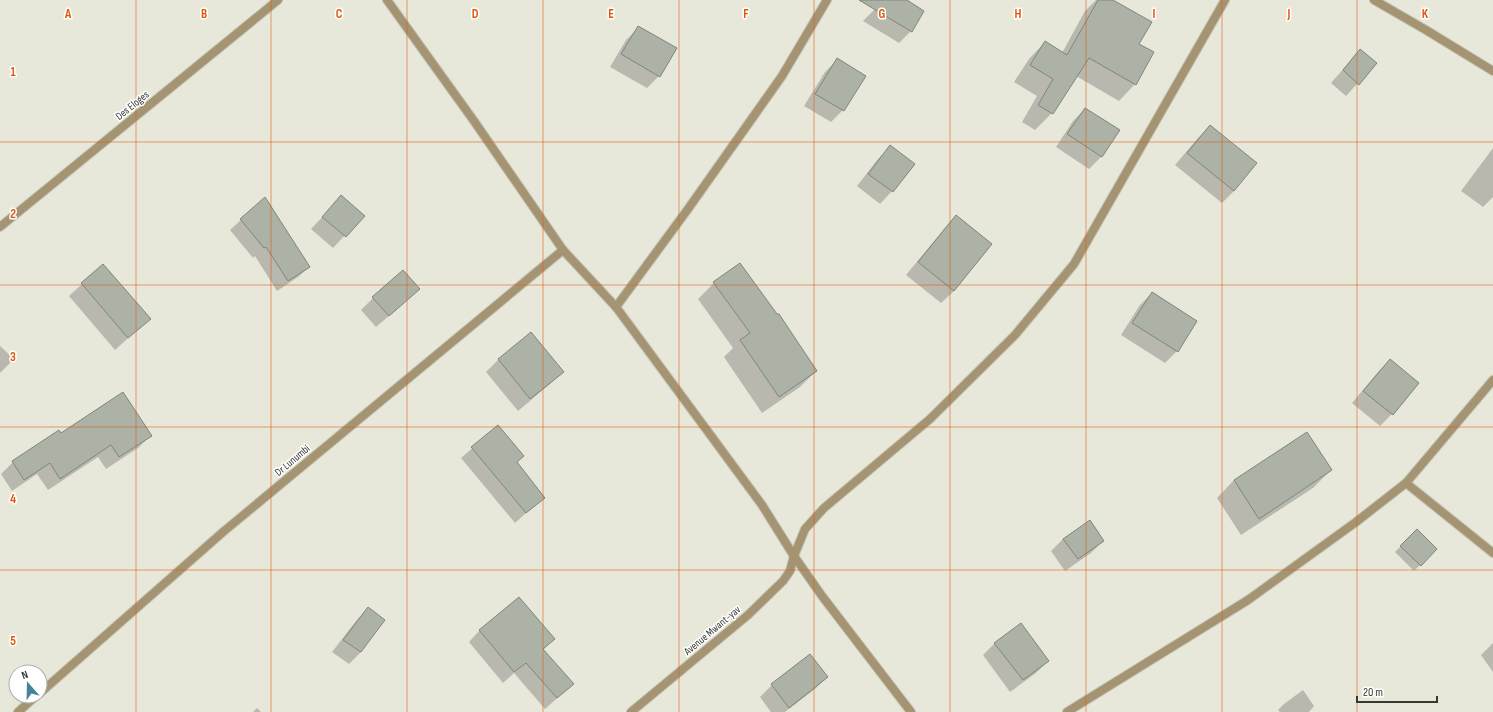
<svg xmlns="http://www.w3.org/2000/svg" width="1493" height="712" font-family="'Sofia Sans Condensed',sans-serif">
<rect width="100%" height="100%" fill="#e7e7da"/>
<g fill="#0003">
<path d="M 884,0 L 905,0 L 911,31 L 899,43 L 863,21 Z"/>
<path d="M 1096,0 L 1111,0 L 1138,44 L 1135,84 L 1119,101 L 1076,76 L 1052,113 L 1035,130 L 1022,122 L 1037,96 L 1014,82 L 1029,59 L 1045,42 L 1062,53 L 1085,11 Z"/>
<path d="M 639,27 L 675,49 L 659,76 L 647,88 L 610,67 L 626,40 Z"/>
<path d="M 1360,50 L 1376,63 L 1346,96 L 1331,83 Z"/>
<path d="M 837,60 L 843,110 L 831,122 L 804,106 L 825,72 Z"/>
<path d="M 1085,109 L 1118,130 L 1101,157 L 1089,169 L 1056,147 L 1073,121 Z"/>
<path d="M 1210,126 L 1234,191 L 1222,203 L 1175,165 L 1198,138 Z"/>
<path d="M 890,147 L 913,164 L 892,191 L 880,204 L 857,186 L 878,159 Z"/>
<path d="M 1493,148 L 1493,197 L 1483,207 L 1461,191 Z"/>
<path d="M 341,197 L 363,216 L 333,248 L 311,229 Z"/>
<path d="M 264,199 L 309,267 L 298,277 L 277,291 L 255,256 L 253,258 L 230,230 Z"/>
<path d="M 956,216 L 991,244 L 954,291 L 941,303 L 906,275 L 944,229 Z"/>
<path d="M 103,265 L 149,319 L 115,350 L 69,296 Z"/>
<path d="M 714,283 L 816,371 L 800,387 L 762,413 L 724,357 L 733,348 L 698,299 Z"/>
<path d="M 1152,293 L 1177,351 L 1165,363 L 1121,335 L 1140,305 Z"/>
<path d="M 373,298 L 406,301 L 376,327 L 361,310 Z"/>
<path d="M 0,346 L 14,359 L 0,373 Z"/>
<path d="M 498,360 L 562,372 L 550,384 L 518,411 L 486,372 Z"/>
<path d="M 1390,360 L 1392,414 L 1380,426 L 1352,403 L 1378,372 Z"/>
<path d="M 498,426 L 516,462 L 544,497 L 515,523 L 461,458 Z"/>
<path d="M 61,434 L 150,436 L 138,448 L 106,469 L 98,457 L 48,490 L 37,474 L 12,491 L 1,474 L 13,462 Z"/>
<path d="M 1331,470 L 1313,488 L 1241,535 L 1217,498 L 1234,480 Z"/>
<path d="M 1417,530 L 1436,549 L 1414,571 L 1395,552 Z"/>
<path d="M 1063,539 L 1103,541 L 1091,553 L 1065,571 L 1051,551 Z"/>
<path d="M 368,608 L 361,652 L 349,664 L 332,652 L 356,621 Z"/>
<path d="M 480,630 L 553,639 L 543,650 L 573,684 L 545,709 L 514,673 L 503,683 L 469,642 Z"/>
<path d="M 995,643 L 1048,661 L 1036,673 L 1010,692 L 983,655 Z"/>
<path d="M 1493,643 L 1493,672 L 1481,655 Z"/>
<path d="M 827,677 L 815,689 L 785,712 L 771,712 L 760,697 L 772,685 Z"/>
<path d="M 1303,690 L 1314,706 L 1309,712 L 1280,712 L 1278,710 L 1284,704 Z"/>
<path d="M 257,708 L 261,712 L 253,712 Z"/>
</g>
<g fill="#acb2a6" stroke="#81867b">
<path d="M 859,0 L 907,0 L 924,11 L 912,32 Z"/>
<path d="M 1098,0 L 1113,0 L 1152,22 L 1139,44 L 1154,52 L 1136,85 L 1089,58 L 1053,114 L 1038,105 L 1053,79 L 1030,65 L 1045,41 L 1067,55 Z"/>
<path d="M 638,26 L 677,48 L 660,77 L 621,54 Z"/>
<path d="M 1360,49 L 1377,63 L 1359,85 L 1343,70 Z"/>
<path d="M 837,58 L 866,76 L 844,111 L 815,94 Z"/>
<path d="M 1085,108 L 1120,130 L 1102,157 L 1067,134 Z"/>
<path d="M 1210,125 L 1257,163 L 1234,191 L 1187,153 Z"/>
<path d="M 890,145 L 915,164 L 893,192 L 868,174 Z"/>
<path d="M 341,195 L 365,216 L 346,237 L 322,217 Z"/>
<path d="M 265,197 L 310,267 L 288,281 L 266,247 L 264,248 L 240,219 Z"/>
<path d="M 956,215 L 992,244 L 954,291 L 918,262 Z"/>
<path d="M 740,263 L 777,314 L 779,314 L 817,371 L 779,397 L 740,340 L 750,333 L 713,282 Z"/>
<path d="M 103,264 L 151,319 L 128,338 L 81,283 Z"/>
<path d="M 403,270 L 420,289 L 389,316 L 372,297 Z"/>
<path d="M 1152,292 L 1197,321 L 1178,352 L 1132,323 Z"/>
<path d="M 531,332 L 564,372 L 530,399 L 498,359 Z"/>
<path d="M 1390,359 L 1419,383 L 1393,415 L 1363,391 Z"/>
<path d="M 123,392 L 152,436 L 119,457 L 111,445 L 60,479 L 50,463 L 24,480 L 12,461 L 59,430 L 61,433 Z"/>
<path d="M 498,425 L 524,456 L 517,462 L 545,498 L 526,513 L 471,447 Z"/>
<path d="M 1307,432 L 1332,470 L 1259,519 L 1234,480 Z"/>
<path d="M 1090,520 L 1104,541 L 1078,559 L 1063,539 Z"/>
<path d="M 1417,529 L 1437,549 L 1421,566 L 1400,546 Z"/>
<path d="M 519,597 L 555,639 L 543,649 L 574,684 L 557,698 L 526,663 L 514,672 L 479,630 Z"/>
<path d="M 368,607 L 385,620 L 361,652 L 343,640 Z"/>
<path d="M 1021,623 L 1049,661 L 1023,680 L 994,643 Z"/>
<path d="M 810,654 L 828,677 L 789,708 L 771,684 Z"/>
</g>
<g fill="none" stroke-linecap="round" stroke-linejoin="round">
<g stroke="#c4c4b9" stroke-width="10">
<g id="minor">
<path d="M 387,0 L 474,121 L 563,250 L 616,307 L 762,505 L 794,556 L 822,596 L 911,712"/>
<path d="M 1374,0 L 1426,30 L 1493,71"/>
<path d="M 0,227 L 278,0"/>
<path d="M 616,307 L 688,209 L 782,76 L 827,0"/>
<path d="M 1406,483 L 1493,553"/>
<path d="M 40,693 L 223,532 L 563,250"/>
<path d="M 18,712 L 36,696"/>
<path d="M 631,712 L 748,615 L 783,581 L 790,571 L 794,556 L 805,529 L 824,508 L 930,419 L 1015,335 L 1074,264 L 1225,0"/>
<path d="M 1067,712 L 1248,600 L 1356,522 L 1406,483 L 1493,380"/>
</g>
</g>
<use href="#minor" stroke="#a59471" stroke-width="8"/>
</g>
<path fill="none" stroke="#df570e" stroke-width="1" stroke-opacity="0.55" d="M 136,0 L 136,712M 271,0 L 271,712M 407,0 L 407,712M 543,0 L 543,712M 679,0 L 679,712M 814,0 L 814,712M 950,0 L 950,712M 1086,0 L 1086,712M 1222,0 L 1222,712M 1357,0 L 1357,712M 0,142 L 1493,142M 0,285 L 1493,285M 0,427 L 1493,427M 0,570 L 1493,570"/>
<g text-anchor="middle" stroke-width="3" stroke-linejoin="round" paint-order="stroke">
<g font-size="11" fill="#383833" stroke="#fff">
<text transform="translate(132 105) rotate(-39)" y="4">Des Eloges</text>
<text transform="translate(292 460) rotate(-40)" y="4">Dr Lunumbi</text>
<text transform="translate(712 630) rotate(-40)" y="4">Avenue Mwant-yav</text>
</g>
</g>
<g font-size="13" text-anchor="middle" font-weight="bold" fill="#df570e" stroke="#fff" stroke-width="3" stroke-linejoin="round" paint-order="stroke">
<text x="68" y="18">A</text>
<text x="204" y="18">B</text>
<text x="339" y="18">C</text>
<text x="475" y="18">D</text>
<text x="611" y="18">E</text>
<text x="746" y="18">F</text>
<text x="882" y="18">G</text>
<text x="1018" y="18">H</text>
<text x="1154" y="18">I</text>
<text x="1289" y="18">J</text>
<text x="1425" y="18">K</text>
<text x="13" y="76">1</text>
<text x="13" y="218">2</text>
<text x="13" y="361">3</text>
<text x="13" y="503">4</text>
<text x="13" y="645">5</text>
</g>
<g transform="translate(28 684) rotate(340)"><circle r="19" fill="#ffffff" stroke="#afafad"/>
<path d="M0-3L7 15L0 10L-7 15Z" fill="#428695"/>
<text y="-6" font-size="11" font-weight="bold" text-anchor="middle" fill="#383833">N</text>
</g>
<path d="M1357 696v6h80v-6" fill="none" stroke="#383833" stroke-width="2"/>
<text x="1363" y="696" font-size="12" fill="#383833" stroke="#ffffff" stroke-width="3" paint-order="stroke">20 m</text>
</svg>
